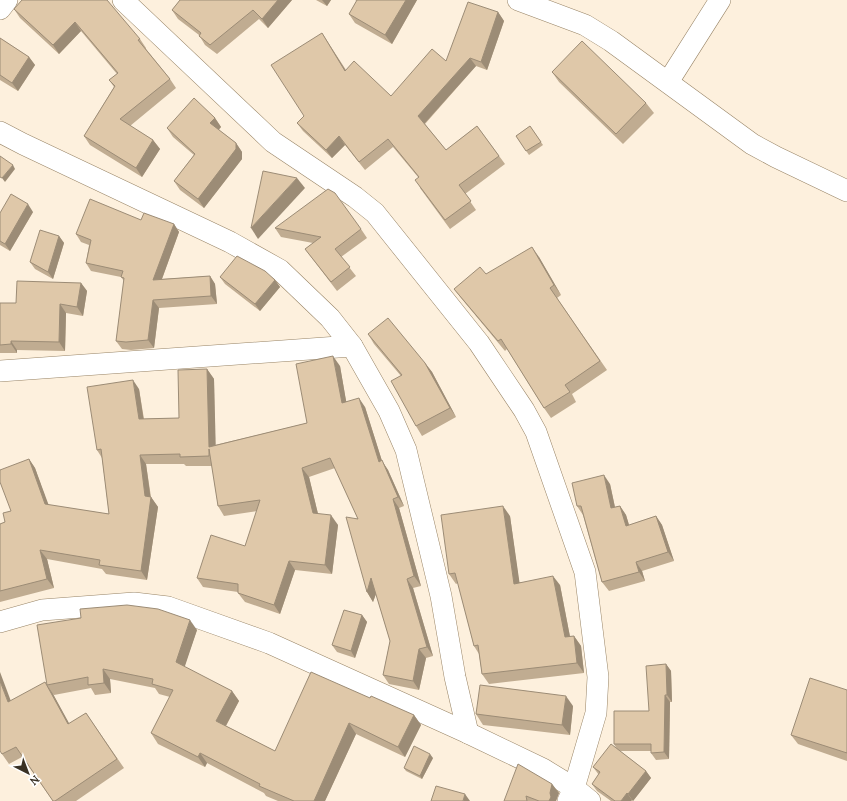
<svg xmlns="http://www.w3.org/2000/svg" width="847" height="801" font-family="Lora,serif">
<rect width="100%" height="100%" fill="#fdf0dd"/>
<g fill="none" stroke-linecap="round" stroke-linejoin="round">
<g stroke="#988466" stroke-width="22">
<g id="minor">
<path d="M 123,0 L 273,142 L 355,197 L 375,213 L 479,343 L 524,410 L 536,432 L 585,572 L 598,677 L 596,713 L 574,788 L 568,801"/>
<path d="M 518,0 L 585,25 L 611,41 L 752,144 L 776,157 L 847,191"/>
<path d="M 0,9 L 7,0"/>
<path d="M 668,82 L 720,0"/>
<path d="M 0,132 L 23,144 L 230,242 L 280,270 L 330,318 L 352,346 L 389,411 L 406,450 L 441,596 L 455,677 L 468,733"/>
<path d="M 0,371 L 352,346"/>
<path d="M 0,622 L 42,610 L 134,603 L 168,607 L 269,643 L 468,733 L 543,769 L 574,788 L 590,801"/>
</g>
</g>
<use href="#minor" stroke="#fff" stroke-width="21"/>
</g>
<g fill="#c0ac91">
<path d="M 180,0 L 292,0 L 268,28 L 259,19 L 217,54 L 205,45 L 199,35 L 178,19 L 172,10 Z"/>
<path d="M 316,0 L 331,0 L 327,6 Z"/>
<path d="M 355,0 L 417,0 L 392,44 L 355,23 L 349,14 L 357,1 Z"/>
<path d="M 14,9 L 140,39 L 146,48 L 146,49 L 170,79 L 176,88 L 130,126 L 153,140 L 160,149 L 142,177 L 90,145 L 84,136 L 114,87 L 109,80 L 117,74 L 81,31 L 59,54 L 20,18 Z"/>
<path d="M 498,12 L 504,21 L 487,70 L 476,66 L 425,124 L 446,150 L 477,126 L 505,164 L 465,194 L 476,210 L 450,229 L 420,188 L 418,177 L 393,147 L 365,170 L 345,145 L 332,158 L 303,131 L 297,123 L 304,116 L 322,33 L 346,70 L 391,96 L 446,61 Z"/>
<path d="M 0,38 L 29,57 L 35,65 L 18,91 L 0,80 Z"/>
<path d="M 552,72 L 646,103 L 654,113 L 623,144 L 559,82 Z"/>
<path d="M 215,118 L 221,127 L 219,130 L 236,143 L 242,152 L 242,159 L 204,208 L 180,190 L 174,181 L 194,155 L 173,137 L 167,128 Z"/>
<path d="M 530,126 L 543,145 L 529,155 L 516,136 Z"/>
<path d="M 33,212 L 10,251 L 0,245 L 0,213 Z"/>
<path d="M 141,220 L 174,224 L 179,232 L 162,279 L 210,276 L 215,284 L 217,304 L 159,308 L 154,348 L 131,350 L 122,349 L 116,341 L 124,281 L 121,277 L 91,271 L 86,263 L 89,245 L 81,242 L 76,234 Z"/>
<path d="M 275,228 L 361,229 L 367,238 L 341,257 L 356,276 L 337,291 L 305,249 L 313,243 L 281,237 Z"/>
<path d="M 59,236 L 64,243 L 53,279 L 35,269 L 30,262 Z"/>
<path d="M 539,257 L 561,295 L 557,298 L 607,370 L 572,394 L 576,402 L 551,418 L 544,408 L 507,349 L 505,351 L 461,298 L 454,289 L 486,274 Z"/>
<path d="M 220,277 L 275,280 L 280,287 L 260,311 L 225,284 Z"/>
<path d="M 81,283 L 87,291 L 83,316 L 66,313 L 65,351 L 17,350 L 17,353 L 0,353 L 0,303 L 16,303 Z"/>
<path d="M 368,334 L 425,363 L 432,372 L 456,417 L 422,436 L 416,426 L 401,376 L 374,344 Z"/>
<path d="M 340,366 L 346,401 L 365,407 L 382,461 L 388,470 L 404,506 L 399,508 L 421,586 L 413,588 L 433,656 L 426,658 L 419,690 L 389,684 L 383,675 L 390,641 L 376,594 L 373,602 L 367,592 L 358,519 L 335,468 L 309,477 L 318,514 L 338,525 L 332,574 L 295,570 L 280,614 L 245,602 L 238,593 L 238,592 L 203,587 L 197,578 L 245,546 L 257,511 L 224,516 L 218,506 L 212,466 L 186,466 L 184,464 L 146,464 L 151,497 L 158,507 L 147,580 L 106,574 L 102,569 L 47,559 L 54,588 L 0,602 L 0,524 L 5,522 L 11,511 L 29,459 L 35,468 L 48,505 L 109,514 L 102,458 L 97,450 L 139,389 L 144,419 L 179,418 L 207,369 L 214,379 L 215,445 L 307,423 Z"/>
<path d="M 610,484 L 615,507 L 620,506 L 626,515 L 629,525 L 656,516 L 662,525 L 674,561 L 642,571 L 645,581 L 609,591 L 602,582 L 583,515 L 577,506 Z"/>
<path d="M 510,516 L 519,582 L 560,585 L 570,637 L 574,636 L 581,646 L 584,673 L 489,684 L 482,674 L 479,654 L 474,646 L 458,583 L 456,584 L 449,574 Z"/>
<path d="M 362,615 L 367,622 L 355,658 L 337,652 L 332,645 Z"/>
<path d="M 197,630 L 184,667 L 232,691 L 239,701 L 226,726 L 275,751 L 370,698 L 414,715 L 421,725 L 405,757 L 356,734 L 325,801 L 278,801 L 266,796 L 264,793 L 207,763 L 205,767 L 158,744 L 151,733 L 170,697 L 159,694 L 155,688 L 110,679 L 111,693 L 95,695 L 91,688 L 54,695 L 53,694 L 69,724 L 86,713 L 124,768 L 76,801 L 53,801 L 22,757 L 9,764 L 2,754 L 11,701 L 47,684 Z"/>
<path d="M 666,664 L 671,671 L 672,702 L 670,702 L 669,759 L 656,760 L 651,753 L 651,751 L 620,751 L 646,771 L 651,778 L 633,801 L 632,800 L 631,801 L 611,801 L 597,791 L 592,784 L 599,775 L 593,767 L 617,749 L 614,744 L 649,711 Z"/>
<path d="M 847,690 L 847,761 L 798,744 L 791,735 Z"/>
<path d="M 573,706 L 570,735 L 483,725 L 476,714 Z"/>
<path d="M 433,758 L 422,779 L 406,771 L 404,768 Z"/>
<path d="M 552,784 L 559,793 L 556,801 L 504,801 Z"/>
</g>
<g fill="#9c8c76">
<path d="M 278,0 L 292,0 L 268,28 L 262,19 Z"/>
<path d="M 322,0 L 331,0 L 327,6 Z"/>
<path d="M 406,0 L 417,0 L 392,44 L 385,35 Z"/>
<path d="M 498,12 L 504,21 L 487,70 L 481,62 Z"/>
<path d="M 75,22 L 81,31 L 59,54 L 53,45 Z"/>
<path d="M 322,33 L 327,41 L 351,79 L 345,71 Z"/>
<path d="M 29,57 L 35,65 L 18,91 L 12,83 Z"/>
<path d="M 470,58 L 476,66 L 424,124 L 418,116 Z"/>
<path d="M 215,118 L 221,127 L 216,132 L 210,123 Z"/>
<path d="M 339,136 L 345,145 L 332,158 L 326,150 Z"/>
<path d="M 153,140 L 160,149 L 142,177 L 136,168 Z"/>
<path d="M 236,143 L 242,152 L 242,159 L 204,208 L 198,199 Z"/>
<path d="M 13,165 L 15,169 L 5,182 L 2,178 Z"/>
<path d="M 297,178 L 305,188 L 258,239 L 251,228 Z"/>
<path d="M 28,204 L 33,212 L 10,251 L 5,244 Z"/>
<path d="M 174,224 L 179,232 L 159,287 L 153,280 Z"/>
<path d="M 59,236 L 64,243 L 53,279 L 48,272 Z"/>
<path d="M 532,247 L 539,257 L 561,295 L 554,285 Z"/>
<path d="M 210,276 L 215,284 L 217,304 L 211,296 Z"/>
<path d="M 275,280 L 280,287 L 260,311 L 255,304 Z"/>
<path d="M 81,283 L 87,291 L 83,316 L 77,307 Z"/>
<path d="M 153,300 L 159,308 L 154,348 L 148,340 Z"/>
<path d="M 60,304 L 66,313 L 65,351 L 59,342 Z"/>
<path d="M 11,341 L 17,350 L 17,353 L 11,344 Z"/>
<path d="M 333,356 L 340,366 L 348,412 L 342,403 Z"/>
<path d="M 425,363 L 432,372 L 456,417 L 450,408 Z"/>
<path d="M 207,369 L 214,379 L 216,456 L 209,447 Z"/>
<path d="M 133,380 L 139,389 L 145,429 L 139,419 Z"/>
<path d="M 359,398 L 365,407 L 382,461 L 388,470 L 404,506 L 398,497 L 379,462 Z"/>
<path d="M 140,455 L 146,464 L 151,501 L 151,497 L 158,507 L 147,580 L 141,571 L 145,496 Z"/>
<path d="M 29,459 L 35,468 L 52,514 L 45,504 Z"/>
<path d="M 302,468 L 309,477 L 320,522 L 313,513 Z"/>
<path d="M 604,475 L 610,484 L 617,517 L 611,508 Z"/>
<path d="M 393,499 L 399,508 L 421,586 L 414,576 Z"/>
<path d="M 503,506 L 510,516 L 521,593 L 514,584 Z"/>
<path d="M 620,506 L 626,515 L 632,535 L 626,526 Z"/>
<path d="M 331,515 L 338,525 L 332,574 L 325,565 Z"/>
<path d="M 656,516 L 662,525 L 674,561 L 668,552 Z"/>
<path d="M 40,550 L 47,559 L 54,588 L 47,579 Z"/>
<path d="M 289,561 L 295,570 L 280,614 L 274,605 Z"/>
<path d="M 636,562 L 642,571 L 645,581 L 639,572 Z"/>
<path d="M 553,576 L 560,585 L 572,647 L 565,637 Z"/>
<path d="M 371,578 L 378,588 L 373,602 L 367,592 Z"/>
<path d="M 407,579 L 413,588 L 433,656 L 427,647 Z"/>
<path d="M 362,615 L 367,622 L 355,658 L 351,651 Z"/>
<path d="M 190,620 L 197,630 L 183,672 L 176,662 Z"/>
<path d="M 574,636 L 581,646 L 584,673 L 577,663 Z"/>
<path d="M 419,649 L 426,658 L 419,690 L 413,681 Z"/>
<path d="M 666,664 L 671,671 L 672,702 L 667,695 Z"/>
<path d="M 103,669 L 110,679 L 111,693 L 104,683 Z"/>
<path d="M 0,672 L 15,712 L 8,702 L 0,681 Z"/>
<path d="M 47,685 L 53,694 L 75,734 L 68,724 Z"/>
<path d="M 232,691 L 239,701 L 223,731 L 216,721 Z"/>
<path d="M 665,695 L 670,702 L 669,759 L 664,752 Z"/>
<path d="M 566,696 L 573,706 L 570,735 L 562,725 Z"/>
<path d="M 414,715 L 421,725 L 405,757 L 398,747 Z"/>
<path d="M 349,723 L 356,734 L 325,801 L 314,801 Z"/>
<path d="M 200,753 L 207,763 L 205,767 L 198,757 Z"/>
<path d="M 430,754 L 433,758 L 422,779 L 420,776 Z"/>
<path d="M 646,771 L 651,778 L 633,801 L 628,794 Z"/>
<path d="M 552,784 L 559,793 L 556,801 L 549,801 L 550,793 Z"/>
<path d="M 627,793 L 632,800 L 631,801 L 621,801 Z"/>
<path d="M 465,794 L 470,801 L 463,801 Z"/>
</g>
<g fill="#dfc8a9" stroke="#9c8c76">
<path d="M 22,0 L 107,0 L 140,39 L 138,40 L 170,79 L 120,119 L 153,140 L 136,168 L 84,136 L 115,86 L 109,80 L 118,73 L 75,22 L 53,45 L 14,9 Z"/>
<path d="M 180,0 L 278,0 L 262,19 L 253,10 L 210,45 L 199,36 L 201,33 L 172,10 Z"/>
<path d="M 357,0 L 406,0 L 385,35 L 349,14 Z"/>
<path d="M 468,2 L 498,12 L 481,62 L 470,58 L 418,116 L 446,150 L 477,126 L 499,156 L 459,185 L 471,201 L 445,220 L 415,180 L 419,177 L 388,139 L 359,162 L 339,136 L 326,150 L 297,123 L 304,116 L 271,65 L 322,33 L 345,71 L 354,61 L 391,96 L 432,49 L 446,61 Z"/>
<path d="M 0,38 L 29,57 L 12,83 L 0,75 Z"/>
<path d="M 582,41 L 646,103 L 616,134 L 552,72 Z"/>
<path d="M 194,98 L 215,118 L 210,123 L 236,143 L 236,149 L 198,199 L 174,181 L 195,154 L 167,128 Z"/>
<path d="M 530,126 L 541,142 L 526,151 L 516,136 Z"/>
<path d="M 0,156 L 13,165 L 2,178 L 0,177 Z"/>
<path d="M 263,171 L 297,178 L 251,228 Z"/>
<path d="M 328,189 L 335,193 L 361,229 L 335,249 L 350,267 L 331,282 L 305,249 L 321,237 L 275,228 Z"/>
<path d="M 11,194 L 28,204 L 5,244 L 0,241 L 0,213 Z"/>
<path d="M 90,199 L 141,220 L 144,213 L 174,224 L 153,280 L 210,276 L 211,296 L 153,300 L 148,340 L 126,342 L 116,341 L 124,278 L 121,277 L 123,271 L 86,263 L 91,240 L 76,234 Z"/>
<path d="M 40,230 L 59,236 L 48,272 L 30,262 Z"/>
<path d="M 532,247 L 554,285 L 550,288 L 600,361 L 565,385 L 570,392 L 544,408 L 501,339 L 498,341 L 454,289 L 480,267 L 486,274 Z"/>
<path d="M 237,256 L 265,271 L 275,280 L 255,304 L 220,277 Z"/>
<path d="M 17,281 L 81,283 L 77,307 L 60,304 L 59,342 L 11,341 L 11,344 L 0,345 L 0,303 L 16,303 Z"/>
<path d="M 388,318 L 425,363 L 450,408 L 416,426 L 391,381 L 402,375 L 368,334 Z"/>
<path d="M 333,356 L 342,403 L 359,398 L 379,462 L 382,460 L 398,497 L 393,499 L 414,576 L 407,579 L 427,647 L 419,649 L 413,681 L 383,675 L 390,641 L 371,578 L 367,592 L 346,517 L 358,519 L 330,458 L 302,468 L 313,513 L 331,515 L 325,565 L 289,561 L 274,605 L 238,593 L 238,584 L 197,578 L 211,535 L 245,546 L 260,500 L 218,506 L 209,449 L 209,456 L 180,457 L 180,454 L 140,455 L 145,496 L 151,497 L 141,571 L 99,565 L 100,560 L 40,550 L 47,579 L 0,591 L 0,524 L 5,522 L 3,513 L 11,511 L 0,482 L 0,470 L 29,459 L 45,504 L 109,514 L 101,449 L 97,450 L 87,387 L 133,380 L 139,419 L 179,418 L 178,370 L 207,369 L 209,447 L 307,423 L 296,364 Z"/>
<path d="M 604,475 L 611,508 L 620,506 L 626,526 L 656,516 L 668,552 L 636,562 L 639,572 L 602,582 L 581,506 L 577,506 L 572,483 Z"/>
<path d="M 503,506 L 514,584 L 553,576 L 565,637 L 574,636 L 577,663 L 482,674 L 478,645 L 474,646 L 455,573 L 449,574 L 441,515 Z"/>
<path d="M 127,605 L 158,609 L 190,620 L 176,662 L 232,691 L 216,721 L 275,751 L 311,672 L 370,698 L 371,696 L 414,715 L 398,747 L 349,723 L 314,801 L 294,801 L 259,786 L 260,784 L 200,753 L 198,757 L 151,733 L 173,690 L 152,684 L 153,679 L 103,669 L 104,683 L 88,685 L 88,677 L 47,685 L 37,625 L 81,618 L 80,609 Z"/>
<path d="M 344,610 L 362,615 L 351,651 L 332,645 Z"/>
<path d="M 666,664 L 667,695 L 665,695 L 664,752 L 651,753 L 651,744 L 614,744 L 614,711 L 649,711 L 646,666 Z"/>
<path d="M 810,678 L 847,690 L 847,753 L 791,735 Z"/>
<path d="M 0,681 L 8,702 L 45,682 L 68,724 L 86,713 L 117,759 L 55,801 L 53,801 L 16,747 L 2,754 L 0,751 Z"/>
<path d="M 480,685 L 566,696 L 562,725 L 476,714 Z"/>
<path d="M 611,744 L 646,771 L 628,794 L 627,793 L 621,801 L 615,801 L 592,784 L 600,772 L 593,767 Z"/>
<path d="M 414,746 L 430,754 L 420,776 L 404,768 Z"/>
<path d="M 518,764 L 552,784 L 550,793 L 551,797 L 549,801 L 539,801 L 526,796 L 527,801 L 504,801 Z"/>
<path d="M 436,786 L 465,794 L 463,801 L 431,801 Z"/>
</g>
<g transform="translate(28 773) rotate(138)" stroke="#ffffff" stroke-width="3" paint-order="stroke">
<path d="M0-3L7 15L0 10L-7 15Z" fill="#393124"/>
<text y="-6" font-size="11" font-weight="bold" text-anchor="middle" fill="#393124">N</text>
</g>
</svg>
